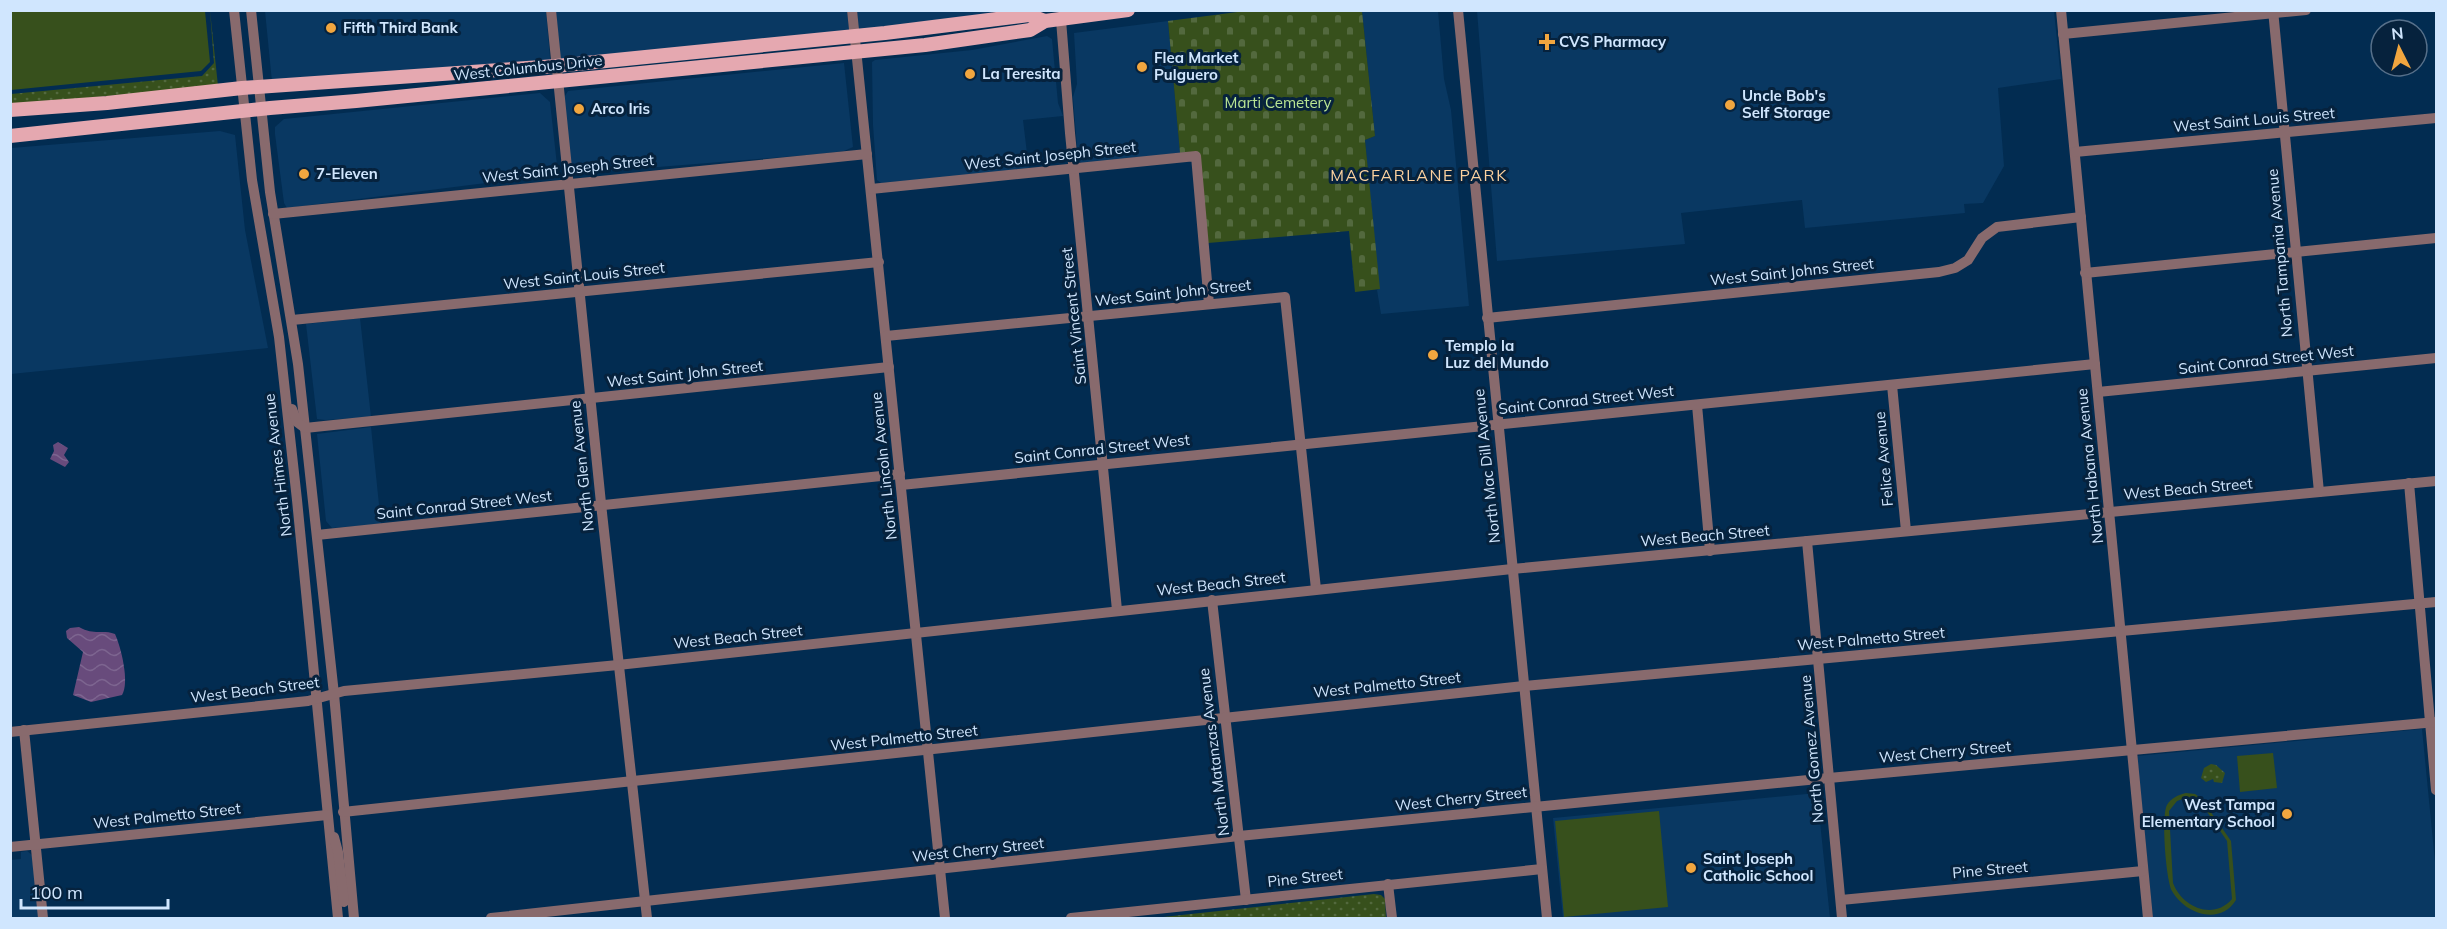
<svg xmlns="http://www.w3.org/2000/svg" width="2447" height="929" font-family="Mulish,sans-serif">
<defs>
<pattern id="grass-dots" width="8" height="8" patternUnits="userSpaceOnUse" patternTransform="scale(1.5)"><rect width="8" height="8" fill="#37501c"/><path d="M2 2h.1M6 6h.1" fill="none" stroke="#53693e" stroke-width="1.8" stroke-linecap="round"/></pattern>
<pattern id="cemetery-stones" width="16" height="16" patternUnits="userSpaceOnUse" patternTransform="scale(1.5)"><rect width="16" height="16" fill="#37501c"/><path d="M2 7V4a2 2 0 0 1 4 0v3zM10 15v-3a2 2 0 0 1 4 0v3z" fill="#53693e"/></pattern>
<pattern id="water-waves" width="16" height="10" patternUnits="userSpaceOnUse" patternTransform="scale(1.5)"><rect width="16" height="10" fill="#684b7c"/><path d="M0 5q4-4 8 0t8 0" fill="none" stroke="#7d6590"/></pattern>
</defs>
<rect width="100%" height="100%" fill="#022c51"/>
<g fill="#093862">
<path d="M 265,11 L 546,11 L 551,69 L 273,92 Z"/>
<path d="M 556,11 L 847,11 L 850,39 L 561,68 Z"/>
<path d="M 857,11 L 992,11 L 993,22 L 860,38 Z"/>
<path d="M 1362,11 L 1438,11 L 1444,79 L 1451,110 L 1469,306 L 1381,314 L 1377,290 L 1379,289 L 1365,140 L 1375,136 Z"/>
<path d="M 1477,11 L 2054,11 L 2061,79 L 1998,88 L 2004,166 L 1983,203 L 1964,204 L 1965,213 L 1805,228 L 1802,200 L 1681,213 L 1685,244 L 1497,261 Z"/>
<path d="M 1168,21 L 1180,153 L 1082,164 L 1078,159 L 1073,97 L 1077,84 L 1074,33 Z"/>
<path d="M 1047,36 L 1052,39 L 1058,103 L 1063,116 L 1023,120 L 1029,170 L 881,183 L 877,180 L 873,125 L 872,62 L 875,60 L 972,50 Z"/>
<path d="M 844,63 L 853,147 L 844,151 L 820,154 L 571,174 L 563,99 L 568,91 Z"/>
<path d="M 540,93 L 550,102 L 558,174 L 287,208 L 284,203 L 275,134 L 275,127 L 284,119 Z"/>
<path d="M 220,131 L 235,135 L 245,230 L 268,348 L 11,374 L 11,148 Z"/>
<path d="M 360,318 L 371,417 L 325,420 L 317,419 L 306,324 Z"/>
<path d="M 371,427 L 381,524 L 332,528 L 326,521 L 317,434 Z"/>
<path d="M 2422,729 L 2436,872 L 2436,918 L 2153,918 L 2137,756 Z"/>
<path d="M 1817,793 L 1830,918 L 1563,918 L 1553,818 Z"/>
<path d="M 27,851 L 32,855 L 39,918 L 11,918 L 10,860 L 21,859 L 21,852 Z"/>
</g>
<g fill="url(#grass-dots)">
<path d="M 210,11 L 218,86 L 11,105 L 11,94 L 202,76 L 214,63 Z"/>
<path d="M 2211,764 L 2216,765 L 2225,773 L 2222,783 L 2214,782 L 2213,779 L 2206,782 L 2201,778 L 2204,768 Z"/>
<path d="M 1374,894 L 1381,895 L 1385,899 L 1386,918 L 1154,918 Z"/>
</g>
<path fill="url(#cemetery-stones)" d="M 1253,10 L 1362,11 L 1375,136 L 1365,140 L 1380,289 L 1355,292 L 1349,231 L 1208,243 L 1199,152 L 1180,153 L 1168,21 Z"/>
<g fill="#37501c" fill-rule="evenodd">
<path d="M 10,11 L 205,11 L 210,62 L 201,71 L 11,90 Z"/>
<path d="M 2273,753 L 2277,788 L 2240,792 L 2237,756 Z"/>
<path d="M 2186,793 L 2195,794 L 2201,798 L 2231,841 L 2236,900 C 2220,926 2185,914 2172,891 C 2166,880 2161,815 2167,805 C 2171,798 2178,795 2186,793 ZM 2188,797 L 2199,800 L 2227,841 L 2232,899 C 2213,921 2182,907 2173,883 L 2169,811 L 2177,801 Z"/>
<path d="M 1659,811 L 1668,907 L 1564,917 L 1555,821 Z"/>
</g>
<g fill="url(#water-waves)">
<path d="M 58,442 L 68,448 L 64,455 L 69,462 L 65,467 L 50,459 L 54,451 L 53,445 Z"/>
<path d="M 79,627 C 95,636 102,629 115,634 C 121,647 130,683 122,695 L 91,702 L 73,695 L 83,652 L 67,638 L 66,631 L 70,628 Z"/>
</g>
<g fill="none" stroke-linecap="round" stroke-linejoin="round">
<g stroke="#886a6d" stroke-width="10">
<path d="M 234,10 L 252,180 L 279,337 L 297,500 L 338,918"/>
<path d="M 251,10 L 270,192 L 298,364 L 334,694 L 354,918"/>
<path d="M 551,10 L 602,513 L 647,918"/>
<path d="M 852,10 L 945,918"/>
<path d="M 1458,10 L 1547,918"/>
<path d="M 2061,10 L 2148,918"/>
<path d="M 2273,10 L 2319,492"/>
<path d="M 1061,20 L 1070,133 L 1117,610"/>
<path d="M 2063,34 L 2306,10"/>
<path d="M 2075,152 L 2436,118"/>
<path d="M 871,189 L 1196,156 L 1209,304"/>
<path d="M 273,214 L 867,154"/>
<path d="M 2085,273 L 2436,238"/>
<path d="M 1487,318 L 1939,272 L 1955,268 L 1968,260 L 1982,238 L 1997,227 L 2081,217"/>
<path d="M 292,320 L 879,262"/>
<path d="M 886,336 L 1285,297 L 1316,589"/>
<path d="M 1892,385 L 1906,531"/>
<path d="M 2098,392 L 2436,358"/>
<path d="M 1697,405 L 1710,551"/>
<path d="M 292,409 L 297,422 L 305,428 L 889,367"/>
<path d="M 2409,483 L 2436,790"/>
<path d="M 901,485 L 2095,364"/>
<path d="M 317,535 L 900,474"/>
<path d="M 1807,541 L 1842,918"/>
<path d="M 1212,600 L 1246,900"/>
<path d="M 24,730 L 43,918"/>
<path d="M 10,732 L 308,701 L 344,691 L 618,665 L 1512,569 L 2436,481"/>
<path d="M 343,812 L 1524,686 L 2436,602"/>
<path d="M 334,837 L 338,852 L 344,902"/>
<path d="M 10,847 L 327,815"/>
<path d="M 1388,884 L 1392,918"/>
<path d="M 1841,900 L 2143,871"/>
<path d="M 491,918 L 1239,836 L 1818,779 L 2436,722"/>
<path d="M 1071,918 L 1542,869"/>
</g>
<g stroke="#e5a8b0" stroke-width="14">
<path d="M 10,110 L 107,103 L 242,88 L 556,66 L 885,33 L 1029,15 L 1045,21"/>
<path d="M 10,136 L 270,108 L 356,101 L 925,45 L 1030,30 L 1045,21 L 1128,10"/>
</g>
</g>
<g fill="#f1a63f" stroke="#06223d" stroke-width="2">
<circle cx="331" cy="28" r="6"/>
<path d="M1544 33h6v6h6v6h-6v6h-6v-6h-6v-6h6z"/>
<circle cx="1142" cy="67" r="6"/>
<circle cx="970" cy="74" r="6"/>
<circle cx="1730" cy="105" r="6"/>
<circle cx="579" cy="109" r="6"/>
<circle cx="304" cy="174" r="6"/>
<circle cx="1433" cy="355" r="6"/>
<circle cx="2287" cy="814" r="6"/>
<circle cx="1691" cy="868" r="6"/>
</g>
<g text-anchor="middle" stroke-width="6" stroke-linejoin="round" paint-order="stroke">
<g font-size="15" font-weight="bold" fill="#d0e6fe" stroke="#06223d" text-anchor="start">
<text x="343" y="33">Fifth Third Bank</text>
<text x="1559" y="47">CVS Pharmacy</text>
<text x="1154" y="63">Flea Market<tspan x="1154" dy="17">Pulguero</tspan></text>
<text x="982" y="79">La Teresita</text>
<text x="1742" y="101">Uncle Bob's<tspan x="1742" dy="17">Self Storage</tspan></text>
<text x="591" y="114">Arco Iris</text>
<text x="316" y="179">7-Eleven</text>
<text x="1445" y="351">Templo la<tspan x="1445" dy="17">Luz del Mundo</tspan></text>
<text x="2275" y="810" text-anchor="end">West Tampa<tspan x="2275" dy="17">Elementary School</tspan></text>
<text x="1703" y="864">Saint Joseph<tspan x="1703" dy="17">Catholic School</tspan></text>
</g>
<g font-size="15" fill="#d0e6fe" stroke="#06223d">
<text transform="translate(528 68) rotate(-6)" y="5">West Columbus Drive</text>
<text transform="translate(2254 120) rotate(-5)" y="5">West Saint Louis Street</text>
<text transform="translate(1050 156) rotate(-6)" y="5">West Saint Joseph Street</text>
<text transform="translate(568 169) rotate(-6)" y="5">West Saint Joseph Street</text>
<text transform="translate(2280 253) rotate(-95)" y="5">North Tampania Avenue</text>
<text transform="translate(1792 272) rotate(-6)" y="5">West Saint Johns Street</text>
<text transform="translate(584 276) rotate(-6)" y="5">West Saint Louis Street</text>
<text transform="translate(1173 293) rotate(-6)" y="5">West Saint John Street</text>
<text transform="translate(1074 316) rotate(-96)" y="5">Saint Vincent Street</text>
<text transform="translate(2266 360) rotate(-6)" y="5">Saint Conrad Street West</text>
<text transform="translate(685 374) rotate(-6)" y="5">West Saint John Street</text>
<text transform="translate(1586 400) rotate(-6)" y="5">Saint Conrad Street West</text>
<text transform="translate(1102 449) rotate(-6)" y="5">Saint Conrad Street West</text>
<text transform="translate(1884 459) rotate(-95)" y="5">Felice Avenue</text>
<text transform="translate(278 465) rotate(-97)" y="5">North Himes Avenue</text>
<text transform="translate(582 466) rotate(-96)" y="5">North Glen Avenue</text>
<text transform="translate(884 466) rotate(-96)" y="5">North Lincoln Avenue</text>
<text transform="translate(1487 466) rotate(-96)" y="5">North Mac Dill Avenue</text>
<text transform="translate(2090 466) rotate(-96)" y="5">North Habana Avenue</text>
<text transform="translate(2188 489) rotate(-5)" y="5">West Beach Street</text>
<text transform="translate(464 505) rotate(-6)" y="5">Saint Conrad Street West</text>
<text transform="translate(1705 536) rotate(-5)" y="5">West Beach Street</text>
<text transform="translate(1221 584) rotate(-6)" y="5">West Beach Street</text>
<text transform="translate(738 637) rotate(-6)" y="5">West Beach Street</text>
<text transform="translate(1871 639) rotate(-5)" y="5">West Palmetto Street</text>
<text transform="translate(1387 685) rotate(-6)" y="5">West Palmetto Street</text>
<text transform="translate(255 690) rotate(-7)" y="5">West Beach Street</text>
<text transform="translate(904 738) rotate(-6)" y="5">West Palmetto Street</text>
<text transform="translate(1812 749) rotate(-95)" y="5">North Gomez Avenue</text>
<text transform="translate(1214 752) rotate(-97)" y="5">North Matanzas Avenue</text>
<text transform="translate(1945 752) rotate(-5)" y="5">West Cherry Street</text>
<text transform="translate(1461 799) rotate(-6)" y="5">West Cherry Street</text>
<text transform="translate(167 816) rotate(-6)" y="5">West Palmetto Street</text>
<text transform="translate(978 850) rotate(-6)" y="5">West Cherry Street</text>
<text transform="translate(1990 870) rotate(-5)" y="5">Pine Street</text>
<text transform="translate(1305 878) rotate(-6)" y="5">Pine Street</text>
</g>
<g font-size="15" fill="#bae593" stroke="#06223d">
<text x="1278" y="108">Marti Cemetery</text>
</g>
<g font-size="16" letter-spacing="1.5" fill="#fbd19f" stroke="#06223d">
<text x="1419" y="181">MACFARLANE PARK</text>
</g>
</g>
<rect width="2447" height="929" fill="none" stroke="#d0e6fe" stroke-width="24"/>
<g transform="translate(2399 48) rotate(354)"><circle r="28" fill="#06223d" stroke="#57708a" stroke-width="1.5"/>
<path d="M0-4.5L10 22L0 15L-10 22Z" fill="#f1a63f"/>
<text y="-9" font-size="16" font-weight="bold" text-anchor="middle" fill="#d0e6fe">N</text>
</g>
<path d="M21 899v9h147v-9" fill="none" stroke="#d0e6fe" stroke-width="3"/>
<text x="30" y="899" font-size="18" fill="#d0e6fe" stroke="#06223d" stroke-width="4.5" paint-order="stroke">100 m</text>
</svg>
